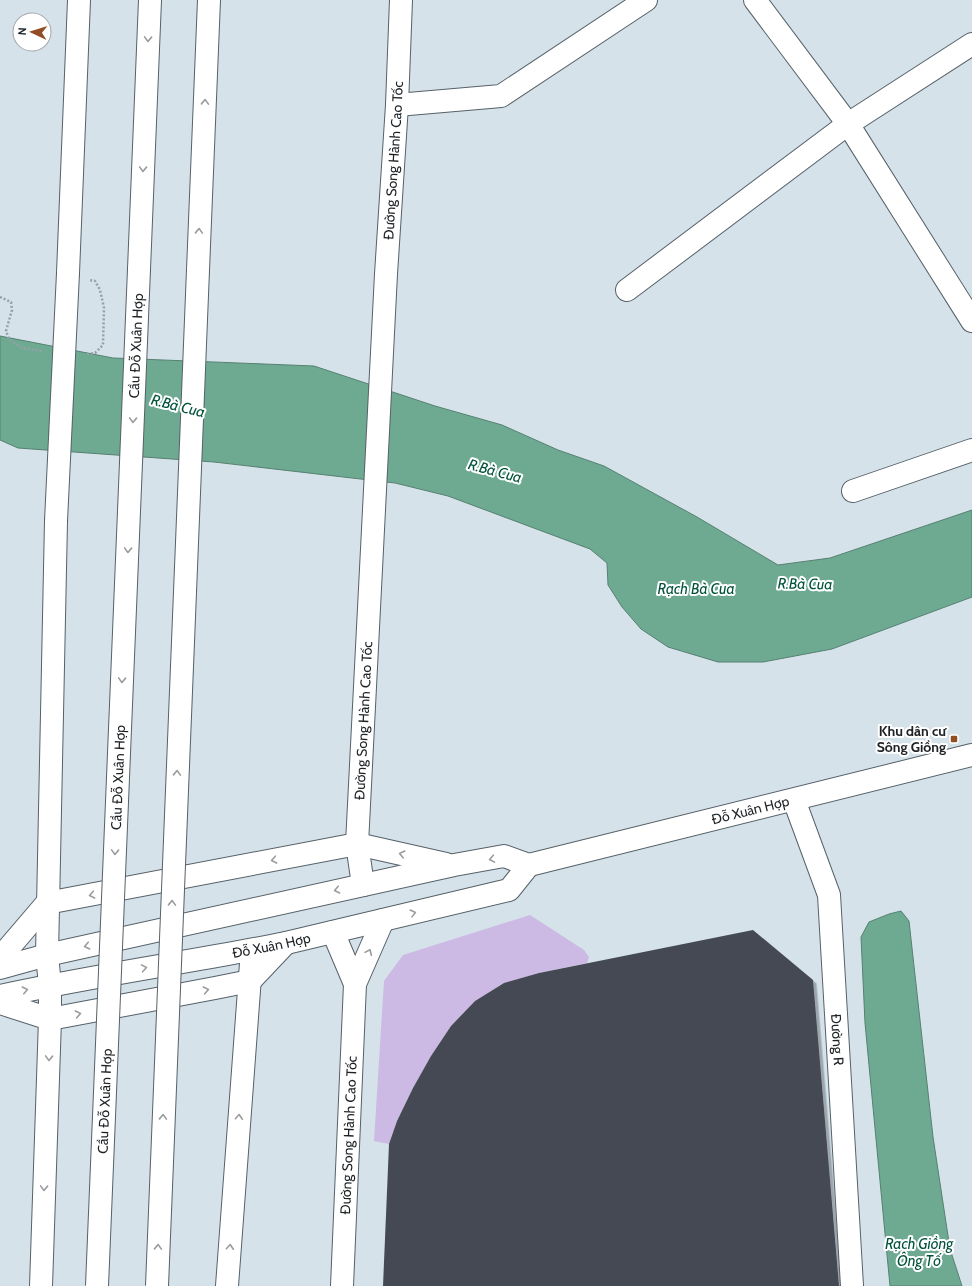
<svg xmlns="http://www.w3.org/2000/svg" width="972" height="1286" font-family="Cabin,sans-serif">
<defs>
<filter id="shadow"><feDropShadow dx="3.5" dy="3.5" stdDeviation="0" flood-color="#0004"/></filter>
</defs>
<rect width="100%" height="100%" fill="#d5e2ea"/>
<path fill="#ccb9e4" d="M 530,915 L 584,950 L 589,957 L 587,963 L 539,973 L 502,984 L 475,1001 L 451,1026 L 431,1056 L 413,1088 L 397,1121 L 389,1144 L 374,1141 L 384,981 L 403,955 Z"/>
<g fill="#6eaa91" stroke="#568171">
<path d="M 0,336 L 113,358 L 314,366 L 435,406 L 502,425 L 558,450 L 604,466 L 697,517 L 778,565 L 830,558 L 972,510 L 972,597 L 832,649 L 763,662 L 718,662 L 668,647 L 641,629 L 622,607 L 608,585 L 607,563 L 590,549 L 448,496 L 395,483 L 214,462 L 18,448 L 0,440 Z"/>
<path d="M 901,911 L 909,921 L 933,1137 L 950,1249 L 962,1286 L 890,1286 L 865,1023 L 861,937 L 869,922 L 889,914 Z"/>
</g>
<path fill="#454953" filter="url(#shadow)" d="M 753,930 L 813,980 L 839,1286 L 383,1286 L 389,1144 L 397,1121 L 413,1088 L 431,1056 L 451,1026 L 475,1001 L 504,983 L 539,973 Z"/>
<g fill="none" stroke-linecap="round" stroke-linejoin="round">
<g stroke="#566168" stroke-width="24">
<g id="minor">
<path d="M 755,0 L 848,124 L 972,321"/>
<path d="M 397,105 L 501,96 L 646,0"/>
<path d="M 68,273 L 79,0"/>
<path d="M 627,290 L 848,124 L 972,44"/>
<path d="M 853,491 L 972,450"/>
<path id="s1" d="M 794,800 L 829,895 L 852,1286"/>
<path d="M 47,955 L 56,521"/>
</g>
</g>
<g stroke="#566168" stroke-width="24">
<g id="major">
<path id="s2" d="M 363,885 L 357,844 L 386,274 L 397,105 L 401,0"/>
<path d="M 333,932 L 355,984"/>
<path d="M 0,958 L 47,903 L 357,844 L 446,864"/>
<path id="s3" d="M 0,968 L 47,955 L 454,865 L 504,856 L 529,865 L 972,755"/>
<path id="s4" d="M 0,996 C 95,975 191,962 286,943 L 509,890 L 529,865"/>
<path d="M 0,1003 L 50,1019 L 215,988 L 250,981 L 286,943"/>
<path id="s5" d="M 342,1286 L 355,984 L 383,920"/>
</g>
</g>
<g stroke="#566168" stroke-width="24">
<g id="highway">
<path d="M 139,269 L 150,0"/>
<path d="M 198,270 L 209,0"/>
<path d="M 41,1286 L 50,1019 L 50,985 L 47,955"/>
<path d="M 227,1286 L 252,950"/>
</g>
</g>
<g stroke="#96a0a7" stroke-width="2.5" stroke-dasharray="2 2" stroke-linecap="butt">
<path d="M 0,297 L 11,302 L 12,310 L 6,331 L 9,339 L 22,348 L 42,351"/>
<path d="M 87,354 L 95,353 L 103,345 L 104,308 L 100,290 L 95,281 L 89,280"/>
</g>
<use href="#minor" stroke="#fff" stroke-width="22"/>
<use href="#major" stroke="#fff" stroke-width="22"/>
<use href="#highway" stroke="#fff" stroke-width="22"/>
<g stroke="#566168" stroke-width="24" stroke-linecap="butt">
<path id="minor-bridge" d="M 56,521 L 68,273"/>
</g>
<g stroke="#566168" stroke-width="24" stroke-linecap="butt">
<g id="highway-bridge">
<path id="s6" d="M 97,1286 L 139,269"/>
<path d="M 157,1286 L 198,270"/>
</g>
</g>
<use href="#minor-bridge" stroke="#fff" stroke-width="22"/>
<use href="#highway-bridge" stroke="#fff" stroke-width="22"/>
</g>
<defs><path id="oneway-chevron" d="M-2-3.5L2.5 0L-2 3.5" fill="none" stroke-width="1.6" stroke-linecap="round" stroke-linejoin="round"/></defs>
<g stroke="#9a9c9d">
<use href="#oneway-chevron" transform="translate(148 39) rotate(92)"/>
<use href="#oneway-chevron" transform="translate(205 102) rotate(-88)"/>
<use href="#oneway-chevron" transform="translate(143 169) rotate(92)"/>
<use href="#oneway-chevron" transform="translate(199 231) rotate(-88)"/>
<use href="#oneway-chevron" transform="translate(133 420) rotate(92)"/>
<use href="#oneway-chevron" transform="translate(128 550) rotate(92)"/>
<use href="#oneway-chevron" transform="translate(122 680) rotate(92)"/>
<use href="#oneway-chevron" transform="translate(177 773) rotate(-88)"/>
<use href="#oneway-chevron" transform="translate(115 852) rotate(92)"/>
<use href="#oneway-chevron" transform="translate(402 854) rotate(-167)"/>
<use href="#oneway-chevron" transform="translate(492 859) rotate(170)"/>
<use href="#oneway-chevron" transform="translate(274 860) rotate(169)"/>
<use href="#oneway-chevron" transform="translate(337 890) rotate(168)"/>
<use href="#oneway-chevron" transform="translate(92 895) rotate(169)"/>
<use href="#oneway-chevron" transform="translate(172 903) rotate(-88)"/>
<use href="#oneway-chevron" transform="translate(413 913) rotate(-14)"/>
<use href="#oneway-chevron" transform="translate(87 946) rotate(168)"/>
<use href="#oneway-chevron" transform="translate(369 952) rotate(-66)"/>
<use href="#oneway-chevron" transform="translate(144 968) rotate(-10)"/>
<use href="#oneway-chevron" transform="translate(25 990) rotate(-13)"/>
<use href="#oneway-chevron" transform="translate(206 990) rotate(-11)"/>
<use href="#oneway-chevron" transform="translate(78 1014) rotate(-11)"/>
<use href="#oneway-chevron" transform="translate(49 1058) rotate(92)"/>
<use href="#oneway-chevron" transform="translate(163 1117) rotate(-88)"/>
<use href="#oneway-chevron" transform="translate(239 1117) rotate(-86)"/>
<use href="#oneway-chevron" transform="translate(44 1188) rotate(92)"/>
<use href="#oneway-chevron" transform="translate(158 1247) rotate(-88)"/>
<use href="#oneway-chevron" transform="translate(230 1247) rotate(-86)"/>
</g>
<rect fill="#934d24" stroke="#fff" stroke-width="1.5" x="950" y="735" width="8" height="8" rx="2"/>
<g text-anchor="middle" stroke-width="4" stroke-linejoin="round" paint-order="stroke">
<g font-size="14" fill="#1e2225" stroke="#fff">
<text dy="5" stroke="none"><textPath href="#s2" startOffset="726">Đường Song Hành Cao Tốc</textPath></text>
<text dy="5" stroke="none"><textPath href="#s6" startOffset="941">Cầu Đỗ Xuân Hợp</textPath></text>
<text dy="5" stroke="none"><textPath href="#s2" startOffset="165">Đường Song Hành Cao Tốc</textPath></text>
<text dy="5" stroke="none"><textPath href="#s6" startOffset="509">Cầu Đỗ Xuân Hợp</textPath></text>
<text dy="5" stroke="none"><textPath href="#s3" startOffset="771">Đỗ Xuân Hợp</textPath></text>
<text dy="5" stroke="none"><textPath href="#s4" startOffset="276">Đỗ Xuân Hợp</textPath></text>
<text dy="5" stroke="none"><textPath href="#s1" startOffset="246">Đường R</textPath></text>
<text dy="5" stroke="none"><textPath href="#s6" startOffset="185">Cầu Đỗ Xuân Hợp</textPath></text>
<text dy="5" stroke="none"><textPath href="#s5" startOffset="151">Đường Song Hành Cao Tốc</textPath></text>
</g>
<g font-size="14" font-weight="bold" fill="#1e2225" stroke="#fff" text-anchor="end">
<text x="946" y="736">Khu dân cư<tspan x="946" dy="16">Sông Giồng</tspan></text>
</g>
<g font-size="15" font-style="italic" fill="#00523a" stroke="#fff">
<text transform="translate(178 406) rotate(14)" y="5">R.Bà Cua</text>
<text transform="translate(495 471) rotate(15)" y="5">R.Bà Cua</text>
<text transform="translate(805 584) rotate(1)" y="5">R.Bà Cua</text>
<text x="696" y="594">Rạch Bà Cua</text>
<text x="919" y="1249">Rạch Giồng<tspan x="919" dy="17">Ông Tố</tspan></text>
</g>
</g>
<g transform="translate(32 32) rotate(274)"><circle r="19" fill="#ffffff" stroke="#a5a7a8"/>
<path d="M0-3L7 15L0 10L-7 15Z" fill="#934d24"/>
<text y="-6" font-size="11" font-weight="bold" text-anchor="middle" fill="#1e2225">N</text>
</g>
</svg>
